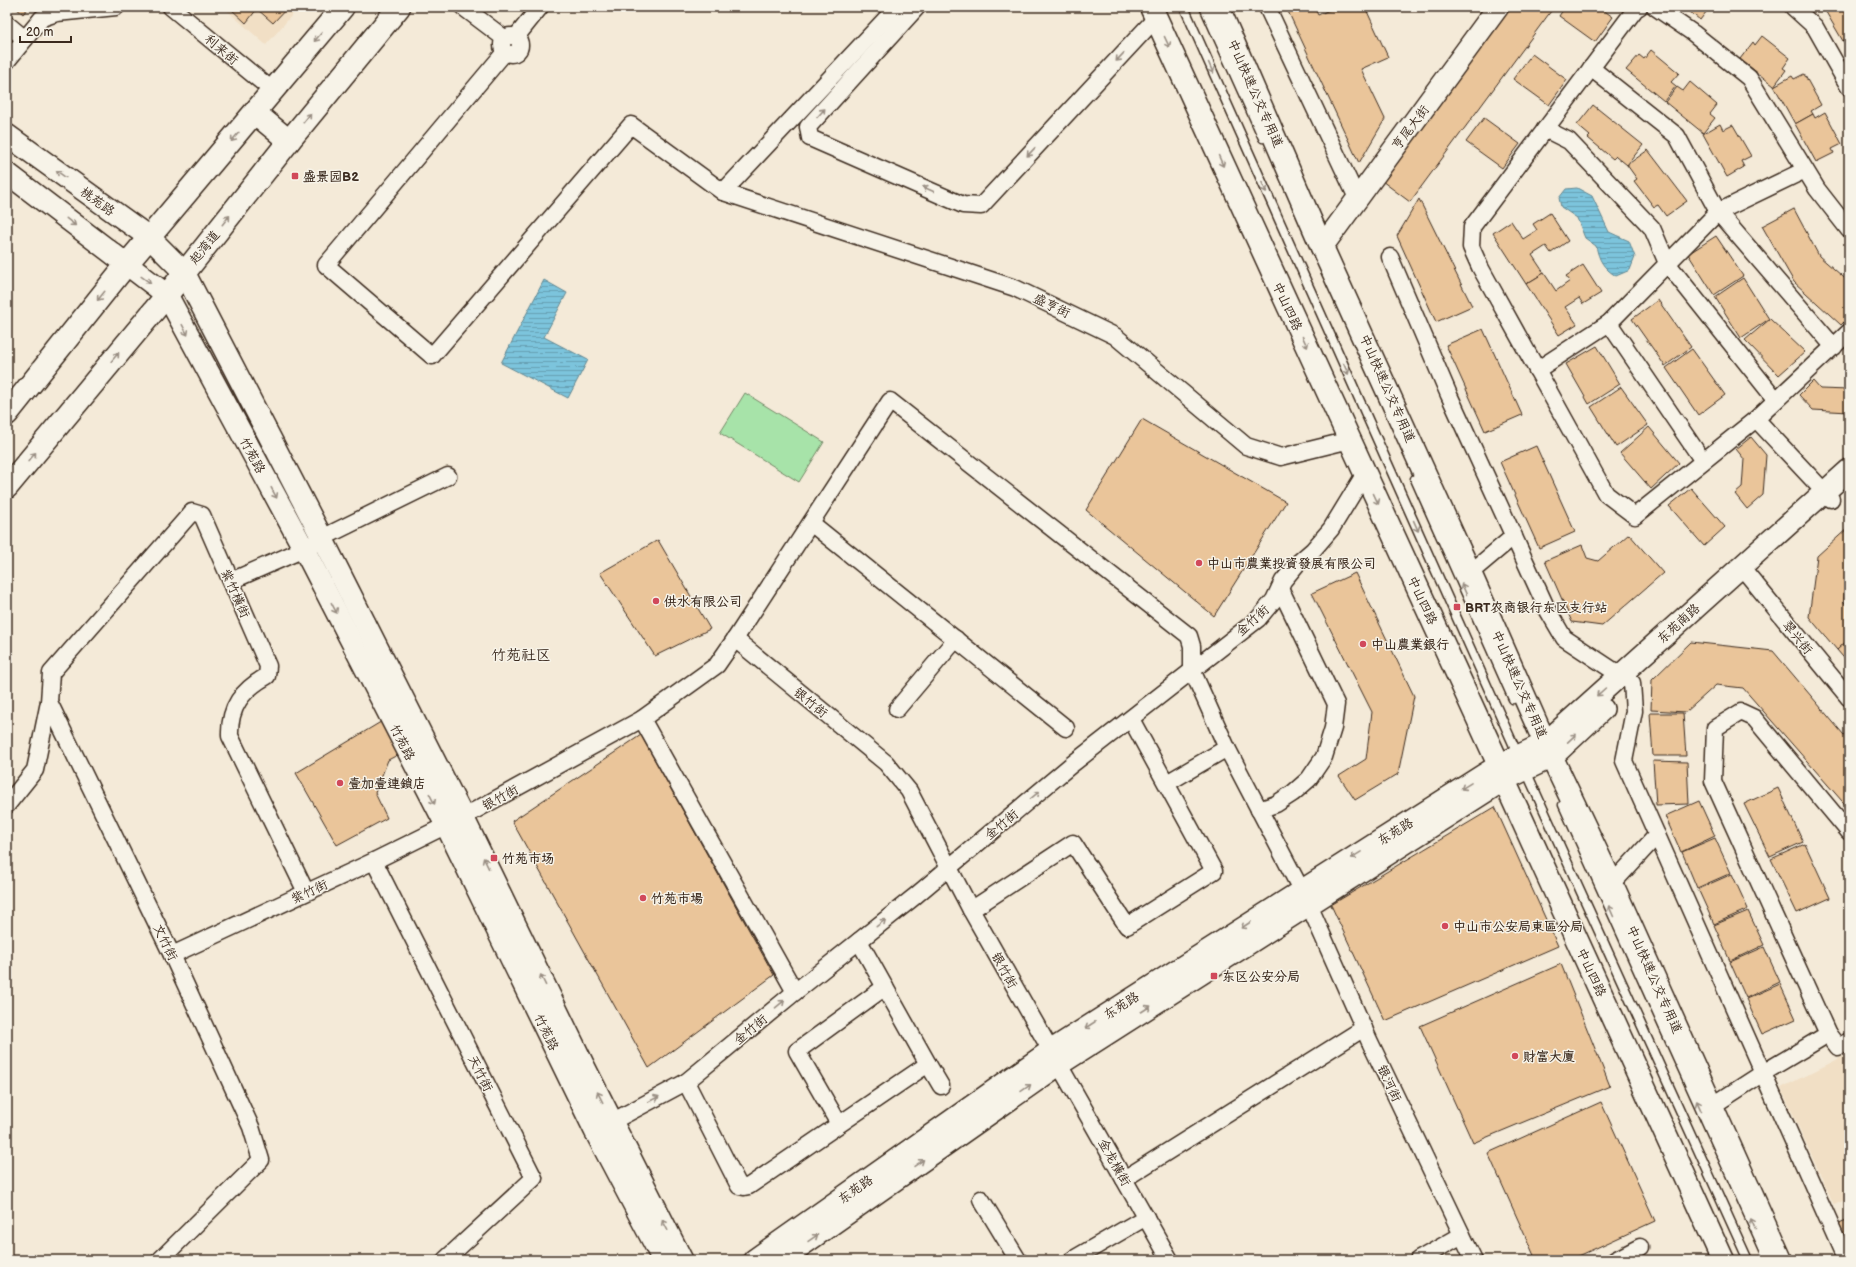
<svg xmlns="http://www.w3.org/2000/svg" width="1856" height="1267" font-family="'Balsamiq Sans','LXGW WenKai TC',sans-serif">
<defs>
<pattern id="water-rules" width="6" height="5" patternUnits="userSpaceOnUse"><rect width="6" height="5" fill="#7bc4dc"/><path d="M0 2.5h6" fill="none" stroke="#669fb2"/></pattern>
</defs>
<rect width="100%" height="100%" fill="#f4ead8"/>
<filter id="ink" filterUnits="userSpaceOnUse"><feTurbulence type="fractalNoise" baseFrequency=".025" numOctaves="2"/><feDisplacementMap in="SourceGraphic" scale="8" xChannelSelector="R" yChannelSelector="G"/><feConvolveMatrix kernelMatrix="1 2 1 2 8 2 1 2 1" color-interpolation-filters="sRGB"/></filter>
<g filter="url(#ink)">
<g fill="#f1dfc5">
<path d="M 223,7 L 299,7 L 266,45 Z"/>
<path d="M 1848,1054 L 1849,1198 L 1834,1205 L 1781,1088 Z"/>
</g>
<path fill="#a7e3a9" stroke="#718664" d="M 745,393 L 824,442 L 799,482 L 720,433 Z"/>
<g fill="url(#water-rules)" stroke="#618690">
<path d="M 1577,188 L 1592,196 L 1609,232 L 1629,241 L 1635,257 L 1630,270 L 1616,276 C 1603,268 1599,260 1596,246 L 1585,238 L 1577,218 L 1561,207 L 1559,198 L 1566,189 Z"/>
<path d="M 544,280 L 567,293 L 544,337 L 588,360 L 568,398 L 501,363 Z"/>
</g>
<g fill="#eac59a" stroke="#3b2a1e">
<path d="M 15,7 L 29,7 L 23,14 Z"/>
<path d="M 229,7 L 288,7 L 273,23 L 257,9 L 246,23 Z"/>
<path d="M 1286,7 L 1314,7 L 1318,15 L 1336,7 L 1365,7 L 1388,57 L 1361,69 L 1385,119 L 1359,163 Z"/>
<path d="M 1510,7 L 1554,7 L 1410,202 L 1382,181 Z"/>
<path d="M 1565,7 L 1599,7 L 1613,17 L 1595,42 L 1559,16 Z"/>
<path d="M 1684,7 L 1710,7 L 1700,20 Z"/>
<path d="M 1823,7 L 1849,7 L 1849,37 L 1843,41 Z"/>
<path d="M 1762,36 L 1790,58 L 1783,68 L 1786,70 L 1774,86 L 1740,59 L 1753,42 L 1755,45 Z"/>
<path d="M 1849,38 L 1849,51 L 1843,41 Z"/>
<path d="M 1651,50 L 1679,73 L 1671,82 L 1676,86 L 1664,101 L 1626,70 L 1639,55 L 1644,59 Z"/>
<path d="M 1532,54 L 1567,80 L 1549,105 L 1513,79 Z"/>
<path d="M 1804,74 L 1821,105 L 1811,111 L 1813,114 L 1795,124 L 1774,86 L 1792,76 L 1794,79 Z"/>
<path d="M 1690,82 L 1717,105 L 1710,114 L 1715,118 L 1703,133 L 1665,102 L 1677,87 L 1683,91 Z"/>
<path d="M 1593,105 L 1643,145 L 1627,165 L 1616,156 L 1613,159 L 1588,138 L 1590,136 L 1577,125 Z"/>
<path d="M 1825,112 L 1842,144 L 1832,149 L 1834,153 L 1816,162 L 1795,124 L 1813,114 L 1815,118 Z"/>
<path d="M 1484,118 L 1520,144 L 1502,168 L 1466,142 Z"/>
<path d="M 1720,124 L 1723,130 L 1733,125 L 1751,156 L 1741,161 L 1744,167 L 1727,177 L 1703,134 Z"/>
<path d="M 1648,150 L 1687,201 L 1666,216 L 1658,205 L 1654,207 L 1634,181 L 1637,179 L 1627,165 Z"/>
<path d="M 1419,199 L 1472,306 L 1436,322 L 1397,236 Z"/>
<path d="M 1794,209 L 1819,256 L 1849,282 L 1849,317 L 1841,325 L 1794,282 L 1762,226 Z"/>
<path d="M 1550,213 L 1568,241 L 1551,253 L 1546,246 L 1532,255 L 1544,273 L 1526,284 L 1493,233 L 1511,221 L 1523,239 L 1537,230 L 1533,224 Z"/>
<path d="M 1716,236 L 1743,276 L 1714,295 L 1688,254 Z"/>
<path d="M 1583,265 L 1601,293 L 1583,304 L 1579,298 L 1565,307 L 1577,324 L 1559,335 L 1526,284 L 1544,273 L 1556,291 L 1570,281 L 1566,276 Z"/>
<path d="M 1743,278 L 1769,319 L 1741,338 L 1715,297 Z"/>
<path d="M 1658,300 L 1691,347 L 1665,366 L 1632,319 Z"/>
<path d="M 1770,319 L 1805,352 L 1779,375 L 1745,340 Z"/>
<path d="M 1483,329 L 1522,415 L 1485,431 L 1446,345 Z"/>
<path d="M 1597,346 L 1620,384 L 1589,404 L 1566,364 Z"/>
<path d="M 1692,349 L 1725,395 L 1698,415 L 1666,368 Z"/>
<path d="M 1813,381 L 1820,389 L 1849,390 L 1849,412 L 1813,410 L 1799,395 Z"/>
<path d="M 1621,387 L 1648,425 L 1616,447 L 1591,407 Z"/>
<path d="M 1142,419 L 1286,502 L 1214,616 L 1086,510 Z"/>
<path d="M 1649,427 L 1679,463 L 1651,489 L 1620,453 Z"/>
<path d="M 1751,437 L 1766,455 L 1763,495 L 1747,509 L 1735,494 L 1742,488 L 1744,459 L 1736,449 Z"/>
<path d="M 1536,446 L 1575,532 L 1539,548 L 1500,462 Z"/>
<path d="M 1691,488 L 1725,527 L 1704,546 L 1669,506 Z"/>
<path d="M 1849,527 L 1849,576 L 1845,580 L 1844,602 L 1849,608 L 1849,639 L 1837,650 L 1809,617 L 1817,556 Z"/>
<path d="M 1629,534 L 1663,573 L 1602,626 L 1572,622 L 1545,561 L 1582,545 L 1587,558 L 1598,561 Z"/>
<path d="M 658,540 L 710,629 L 655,656 L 600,573 Z"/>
<path d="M 1355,573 L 1414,696 L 1398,774 L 1355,800 L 1339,776 L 1366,759 L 1372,712 L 1312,593 Z"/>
<path d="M 1849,639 L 1849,664 L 1837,650 Z"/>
<path d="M 1691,642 L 1773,651 L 1849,741 L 1849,809 L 1743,688 L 1716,685 L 1686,712 L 1651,710 L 1652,680 Z"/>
<path d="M 1650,713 L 1683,713 L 1686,756 L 1653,756 Z"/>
<path d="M 394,714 L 411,748 L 388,760 L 375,793 L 387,818 L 337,845 L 296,773 Z"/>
<path d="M 641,735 L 774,975 L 649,1068 L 512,821 Z"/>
<path d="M 1653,761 L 1687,762 L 1689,804 L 1656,805 Z"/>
<path d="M 1778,788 L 1803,842 L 1770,857 L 1744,804 Z"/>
<path d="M 1699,801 L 1715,836 L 1681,852 L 1665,816 Z"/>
<path d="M 1495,807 L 1558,946 L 1385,1021 L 1331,905 Z"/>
<path d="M 1715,838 L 1731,873 L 1697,888 L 1682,852 Z"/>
<path d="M 1805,844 L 1830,898 L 1797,913 L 1771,859 Z"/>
<path d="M 1732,874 L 1748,909 L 1714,924 L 1698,889 Z"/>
<path d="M 1748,911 L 1764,945 L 1730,961 L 1714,925 Z"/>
<path d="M 1764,947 L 1780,982 L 1746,998 L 1730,962 Z"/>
<path d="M 1561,964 L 1610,1086 L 1473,1143 L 1420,1026 Z"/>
<path d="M 1780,984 L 1796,1019 L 1762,1034 L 1746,999 Z"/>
<path d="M 1601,1102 L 1655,1221 L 1570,1260 L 1536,1260 L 1488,1153 Z"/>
<path d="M 1849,1220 L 1849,1245 L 1839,1224 Z"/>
</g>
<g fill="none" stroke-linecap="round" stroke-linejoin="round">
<g stroke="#3b2a1e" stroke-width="11">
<g id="service">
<path d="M 1184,7 L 1518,755"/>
<path d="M 1204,7 L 1263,138"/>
<path d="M 1415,479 L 1513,699"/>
<path d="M 1526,771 L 1748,1260"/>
<path d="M 1563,805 L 1766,1254"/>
</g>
</g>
<g stroke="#3b2a1e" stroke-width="19">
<g id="minor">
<path d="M 171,7 L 273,91"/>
<path d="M 463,7 L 504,38"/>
<path d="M 917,7 L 808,127 L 810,138 L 963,205 L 981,206 L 1156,18"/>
<path d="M 1267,7 L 1357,198"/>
<path d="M 1639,7 L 1637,7 L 1472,227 L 1471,247 L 1480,267 L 1606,494 L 1635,516 L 1756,419 L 1849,332"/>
<path d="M 1655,7 L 1693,33 L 1749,78 L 1817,189 L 1849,230"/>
<path d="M 1793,7 L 1815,27 L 1849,87"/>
<path d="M 7,24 L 25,39"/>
<circle cx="511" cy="45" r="9"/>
<path d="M 516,37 L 540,7"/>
<path d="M 505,52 L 326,265 L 432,356 L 631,125 L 723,192 L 1015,288 L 1115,336 L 1246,446 L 1281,457 L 1350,440"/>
<path d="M 7,61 L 42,18 L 57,13 L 116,7"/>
<path d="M 1591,68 L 1677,136 L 1718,212 L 1834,347"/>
<path d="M 1545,129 L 1569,141 L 1652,228 L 1667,263 L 1776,400"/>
<path d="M 723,192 L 897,7"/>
<path d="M 1390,257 L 1449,395 L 1547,609 L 1564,638 L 1632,683 L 1634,711 L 1624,761 L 1846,1260"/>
<path d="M 1609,323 L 1703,461"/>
<path d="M 1537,370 L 1609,323 L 1718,212 L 1805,170"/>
<path d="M 1756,419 L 1831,499"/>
<path d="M 811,523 L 1066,728"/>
<path d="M 1470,573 L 1514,536"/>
<path d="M 1748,575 L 1849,698"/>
<path d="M 231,581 L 304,549 L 322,538 L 448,476"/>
<path d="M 735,639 L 890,401 L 1189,636 L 1192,646 L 1192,670 L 1227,748 L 1309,905 L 1369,1040 L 1474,1260"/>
<path d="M 49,702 L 51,673 L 192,512 L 202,515 L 268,666 L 267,676 C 242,690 229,707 230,736 L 306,892"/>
<path d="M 897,709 L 956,639"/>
<path d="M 642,719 L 795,992"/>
<path d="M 1167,783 L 1227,748"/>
<path d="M 7,805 L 35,770 L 49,702 L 172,955 L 251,1127 L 261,1160 L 160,1260"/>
<path d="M 1259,810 L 1276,804 L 1293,793 L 1309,779 L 1324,757 L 1333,728 L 1336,704 L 1280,588"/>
<path d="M 374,861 L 534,1178 L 445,1260"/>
<path d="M 1612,884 L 1657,835"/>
<path d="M 971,910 L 1073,843 L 1127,926 L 1214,871 L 1131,719"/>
<path d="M 859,941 L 928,1064"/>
<path d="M 172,955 L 374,861 L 463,817 L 642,719 L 717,665 L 735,639 L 886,763 L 909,791 L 971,910 L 1170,1260"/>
<path d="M 1828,1034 L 1713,781 L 1715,728 L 1741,712 L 1754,718 L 1849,832"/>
<path d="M 686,1082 L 739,1186 L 744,1187 L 749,1186 L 928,1064 L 941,1086"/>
<path d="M 1712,1106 L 1763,1073 L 1828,1034 L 1838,1047 L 1849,1041"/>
<path d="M 839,1124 L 797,1051 L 885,987"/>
<path d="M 602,1127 L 686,1082 L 795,992 L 914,897 L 1071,765 L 1258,619 L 1274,600 L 1283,581 L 1298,563 L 1313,550 L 1331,529 L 1364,475"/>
<path d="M 1124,1179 L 1364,1028"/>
<path d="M 981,1199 L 1018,1260"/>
<path d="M 1072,1260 L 1146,1217"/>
<path d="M 1418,1260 L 1462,1235"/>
<path d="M 1615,1260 L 1640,1247"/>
</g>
</g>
<g stroke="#3b2a1e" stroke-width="24">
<g id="tertiary">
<path d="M 7,135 L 150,238 L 184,272 L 322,538 L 463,817 L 584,1066 L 682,1260"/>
<path d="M 7,173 L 167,295 L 304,549 L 446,825 L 595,1131 L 663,1260"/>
<path d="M 1322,247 L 1498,7"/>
<path d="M 754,1260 L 1050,1051 L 1499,765 L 1545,743 L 1849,470"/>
<path d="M 781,1260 L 1060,1064 L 1504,780 L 1552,757 L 1603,709"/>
</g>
</g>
<g stroke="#3b2a1e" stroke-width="25">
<g id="secondary">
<path d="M 1151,7 L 1499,765 L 1504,780 L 1723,1260"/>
<path d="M 255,113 L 289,141"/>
<path d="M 1322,247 L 1470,573 L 1545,743 L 1612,884 L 1781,1260"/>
<path d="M 7,414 L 126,265 L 343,7"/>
<path d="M 7,487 L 167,295 L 289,141 L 399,7"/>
</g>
</g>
<g stroke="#3b2a1e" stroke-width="25">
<path id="primary" d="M 1218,7 L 1322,247"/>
</g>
<use href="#service" stroke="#f7f3e8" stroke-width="8"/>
<use href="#minor" stroke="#f7f3e8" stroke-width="16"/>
<use href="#tertiary" stroke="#f7f3e8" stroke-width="21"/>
<use href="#secondary" stroke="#f7f3e8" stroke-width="22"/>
<use href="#primary" stroke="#f7f3e8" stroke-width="22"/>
</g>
<defs><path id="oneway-shaft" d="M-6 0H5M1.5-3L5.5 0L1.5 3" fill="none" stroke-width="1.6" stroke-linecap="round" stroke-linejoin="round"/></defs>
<g stroke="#998e83">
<use href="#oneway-shaft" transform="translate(318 37) rotate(130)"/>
<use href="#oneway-shaft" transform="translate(1167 42) rotate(65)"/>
<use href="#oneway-shaft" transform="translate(1120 57) rotate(133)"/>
<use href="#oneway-shaft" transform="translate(1211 68) rotate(66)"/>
<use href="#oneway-shaft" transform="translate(821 113) rotate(-48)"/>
<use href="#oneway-shaft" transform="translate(307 118) rotate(-51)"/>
<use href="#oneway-shaft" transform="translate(235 137) rotate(130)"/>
<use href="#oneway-shaft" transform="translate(1031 152) rotate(133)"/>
<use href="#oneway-shaft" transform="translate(1221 161) rotate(66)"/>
<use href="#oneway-shaft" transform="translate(61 174) rotate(-144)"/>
<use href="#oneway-shaft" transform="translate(1264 187) rotate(66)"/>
<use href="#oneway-shaft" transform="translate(928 189) rotate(-156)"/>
<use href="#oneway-shaft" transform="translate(226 220) rotate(-51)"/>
<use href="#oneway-shaft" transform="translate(71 222) rotate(38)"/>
<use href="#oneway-shaft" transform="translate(146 280) rotate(36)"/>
<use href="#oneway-shaft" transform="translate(101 296) rotate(129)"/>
<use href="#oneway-shaft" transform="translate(185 330) rotate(62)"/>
<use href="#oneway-shaft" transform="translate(1305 342) rotate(65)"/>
<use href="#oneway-shaft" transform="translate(115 357) rotate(-50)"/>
<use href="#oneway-shaft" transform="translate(1346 369) rotate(66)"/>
<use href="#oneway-shaft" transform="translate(32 457) rotate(-50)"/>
<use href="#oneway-shaft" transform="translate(274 493) rotate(62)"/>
<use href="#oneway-shaft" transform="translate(1376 499) rotate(65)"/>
<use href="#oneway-shaft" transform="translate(1416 526) rotate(66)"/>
<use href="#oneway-shaft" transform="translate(1464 589) rotate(-114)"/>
<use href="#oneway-shaft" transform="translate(334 608) rotate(63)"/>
<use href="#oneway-shaft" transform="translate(1601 692) rotate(138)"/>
<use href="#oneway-shaft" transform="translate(1572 738) rotate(-43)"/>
<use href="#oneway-shaft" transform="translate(1466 786) rotate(148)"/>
<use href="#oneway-shaft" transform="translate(1035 795) rotate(-40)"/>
<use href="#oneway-shaft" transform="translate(432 799) rotate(63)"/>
<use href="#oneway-shaft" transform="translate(1356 855) rotate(148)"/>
<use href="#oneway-shaft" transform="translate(486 863) rotate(-116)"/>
<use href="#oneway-shaft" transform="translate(1611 911) rotate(-114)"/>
<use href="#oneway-shaft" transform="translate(881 923) rotate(-38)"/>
<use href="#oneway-shaft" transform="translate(1246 925) rotate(147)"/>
<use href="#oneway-shaft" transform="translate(543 980) rotate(-116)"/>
<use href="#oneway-shaft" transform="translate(780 1004) rotate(-40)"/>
<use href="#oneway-shaft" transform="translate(1146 1009) rotate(-33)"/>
<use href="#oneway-shaft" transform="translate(1090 1025) rotate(147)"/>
<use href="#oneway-shaft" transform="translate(1026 1088) rotate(-35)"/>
<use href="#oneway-shaft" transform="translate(600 1097) rotate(-117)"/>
<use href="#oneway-shaft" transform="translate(654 1099) rotate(-28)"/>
<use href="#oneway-shaft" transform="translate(1699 1106) rotate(-114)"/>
<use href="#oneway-shaft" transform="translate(919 1163) rotate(-35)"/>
<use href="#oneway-shaft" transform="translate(1753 1224) rotate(-114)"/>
<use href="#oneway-shaft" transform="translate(665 1225) rotate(-117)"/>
<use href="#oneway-shaft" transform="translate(813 1238) rotate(-35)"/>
</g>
</g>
<g fill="#d1495b" stroke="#f7f3e8" stroke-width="1.5">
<rect x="291" y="172" width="8" height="8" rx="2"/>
<circle cx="1199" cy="563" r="4"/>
<circle cx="656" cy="601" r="4"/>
<rect x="1453" y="603" width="8" height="8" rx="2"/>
<circle cx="1363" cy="644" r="4"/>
<circle cx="340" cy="783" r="4"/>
<rect x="490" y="854" width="8" height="8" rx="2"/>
<circle cx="643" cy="898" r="4"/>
<circle cx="1445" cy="926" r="4"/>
<rect x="1210" y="972" width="8" height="8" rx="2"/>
<circle cx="1515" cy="1056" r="4"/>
</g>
<g text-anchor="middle" stroke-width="3" stroke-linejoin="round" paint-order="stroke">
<g font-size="13" fill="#3b2a1e" stroke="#f7f3e8">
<text transform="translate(222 49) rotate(40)" y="5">利来街</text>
<text transform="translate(1256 93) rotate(66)" y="5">中山快速公交专用道</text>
<text transform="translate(1410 127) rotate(-53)" y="5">亨尾大街</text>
<text transform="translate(98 201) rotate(36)" y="5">桃苑路</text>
<text transform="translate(204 247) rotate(-51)" y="5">起湾道</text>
<text transform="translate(1052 305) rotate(26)" y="5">盛亨街</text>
<text transform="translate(1288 306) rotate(65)" y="5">中山四路</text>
<text transform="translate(1388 388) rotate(66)" y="5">中山快速公交专用道</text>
<text transform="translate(253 455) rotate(62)" y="5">竹苑路</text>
<text transform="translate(236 593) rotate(66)" y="5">紫竹横街</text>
<text transform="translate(1423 600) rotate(65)" y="5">中山四路</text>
<text transform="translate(1252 620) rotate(-42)" y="5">金竹街</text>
<text transform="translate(1678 623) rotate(-42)" y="5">东苑南路</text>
<text transform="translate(1798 637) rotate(50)" y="5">翠兴街</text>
<text transform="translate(1520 684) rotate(66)" y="5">中山快速公交专用道</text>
<text transform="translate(811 702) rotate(39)" y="5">银竹街</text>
<text transform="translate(403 742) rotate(63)" y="5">竹苑路</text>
<text transform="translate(500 797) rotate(-29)" y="5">银竹街</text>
<text transform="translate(1001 824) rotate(-40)" y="5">金竹街</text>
<text transform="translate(1395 831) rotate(-32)" y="5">东苑路</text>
<text transform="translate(309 891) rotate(-25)" y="5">紫竹街</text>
<text transform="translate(166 942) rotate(64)" y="5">文竹街</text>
<text transform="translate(1005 970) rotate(61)" y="5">银竹街</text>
<text transform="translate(1592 972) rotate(65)" y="5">中山四路</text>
<text transform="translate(1655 979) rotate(66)" y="5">中山快速公交专用道</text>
<text transform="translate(1121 1005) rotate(-33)" y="5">东苑路</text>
<text transform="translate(750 1029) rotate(-40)" y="5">金竹街</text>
<text transform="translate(547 1032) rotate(64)" y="5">竹苑路</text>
<text transform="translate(481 1073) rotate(63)" y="5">天竹街</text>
<text transform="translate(1390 1083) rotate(65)" y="5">银河街</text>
<text transform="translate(1115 1162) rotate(61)" y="5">金龙横街</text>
<text transform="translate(855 1189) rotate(-35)" y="5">东苑路</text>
</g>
<g font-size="13" font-weight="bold" fill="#3b2a1e" stroke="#f7f3e8" text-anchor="start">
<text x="303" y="181">盛景园B2</text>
<text x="1207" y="568">中山市農業投資發展有限公司</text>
<text x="664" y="606">供水有限公司</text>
<text x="1465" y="612">BRT农商银行东区支行站</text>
<text x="1371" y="649">中山農業銀行</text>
<text x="348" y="788">壹加壹連鎖店</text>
<text x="502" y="863">竹苑市场</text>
<text x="651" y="903">竹苑市場</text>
<text x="1453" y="931">中山市公安局東區分局</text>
<text x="1222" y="981">东区公安分局</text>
<text x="1523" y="1061">財富大廈</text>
</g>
<g font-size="15" fill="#3b2a1e" stroke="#f7f3e8">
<text x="521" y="660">竹苑社区</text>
</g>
</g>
<rect width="1856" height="1267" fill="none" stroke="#f7f3e8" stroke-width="24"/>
<rect x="12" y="12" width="1832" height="1243" fill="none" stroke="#3b2a1e" stroke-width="1.5" filter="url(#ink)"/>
<path d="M20 36v6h51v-6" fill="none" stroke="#3b2a1e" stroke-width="2"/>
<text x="26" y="36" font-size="12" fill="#3b2a1e" stroke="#f7f3e8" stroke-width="3" paint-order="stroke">20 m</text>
</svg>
